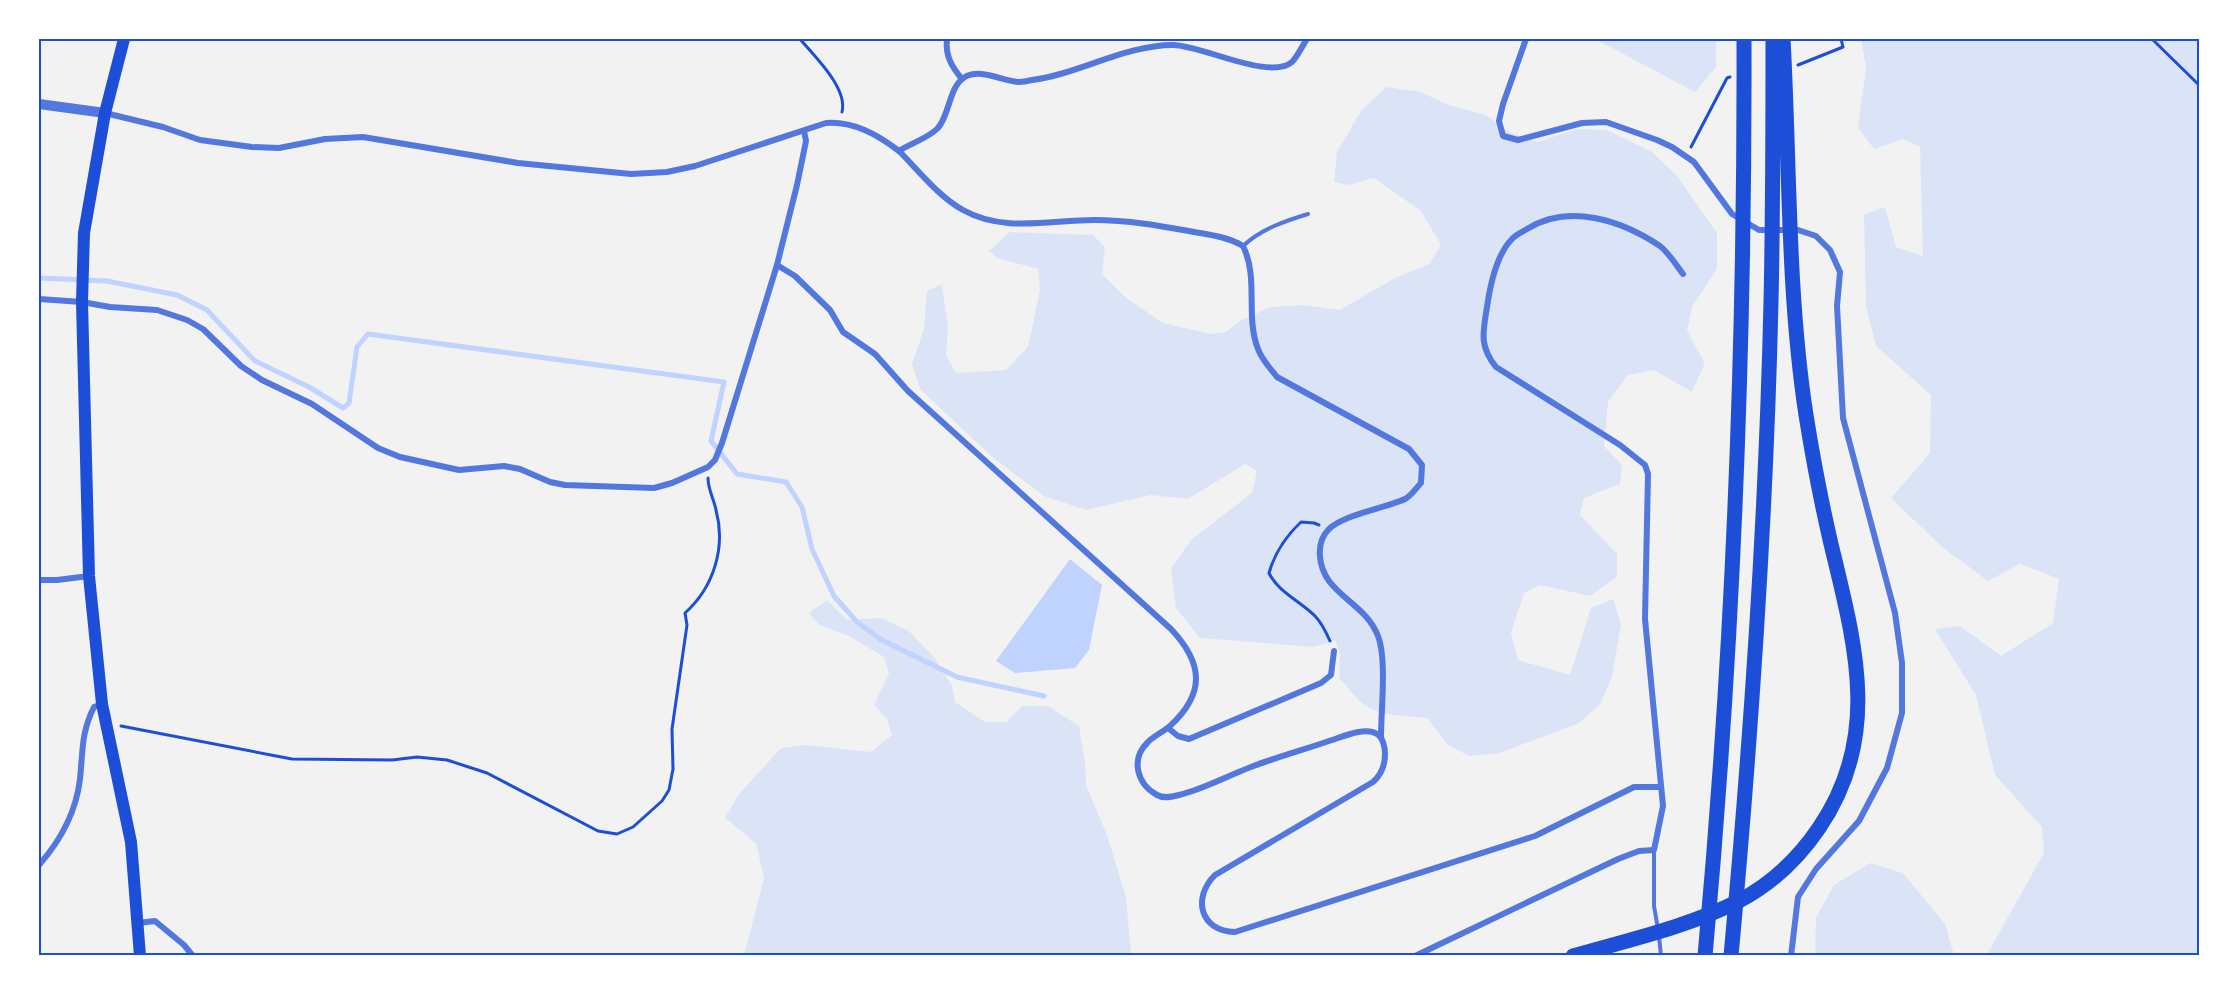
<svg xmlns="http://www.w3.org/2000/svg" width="2238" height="995" font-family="'PT Sans',sans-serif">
<rect width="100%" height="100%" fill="#f2f2f2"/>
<g fill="#dbe4f7">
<path d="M 1595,39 L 1716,39 L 1716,67 L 1695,92 Z"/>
<path d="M 1861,39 L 2199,39 L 2199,956 L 1986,956 L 2044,853 L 2042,827 L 1995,775 L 1976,695 L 1935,629 L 1960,626 L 2001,656 L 2053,623 L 2059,579 L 2020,564 L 1988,581 L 1942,547 L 1891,498 L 1930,453 L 1931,395 L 1876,346 L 1866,306 L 1864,215 L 1885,207 L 1896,247 L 1923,256 L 1920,147 L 1903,139 L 1874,149 L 1858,128 L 1866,67 Z"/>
<path d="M 1386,87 L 1421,92 L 1448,105 L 1486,115 L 1509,132 L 1537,142 L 1577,129 L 1607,130 L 1652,152 L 1677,176 L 1717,233 L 1717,269 L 1692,307 L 1687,331 L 1705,363 L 1692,392 L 1654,370 L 1628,375 L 1608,402 L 1604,446 L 1622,465 L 1620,484 L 1584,498 L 1580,515 L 1617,554 L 1617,577 L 1590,596 L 1540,585 L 1524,593 L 1511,633 L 1518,660 L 1570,675 L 1591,608 L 1613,599 L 1621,625 L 1612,677 L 1600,704 L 1579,723 L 1499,753 L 1469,756 L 1448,745 L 1427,718 C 1407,716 1379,717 1362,703 C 1354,696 1347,686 1339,678 L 1340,654 L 1335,640 L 1314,647 L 1200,638 L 1176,608 L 1171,568 L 1192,539 L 1252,493 L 1257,471 L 1245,464 L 1188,499 L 1151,495 L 1086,510 L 1044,496 L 991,456 L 920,389 L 912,364 L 924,329 L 927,291 L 942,284 L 948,328 L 946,355 L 956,373 L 1006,370 L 1028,347 L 1040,290 L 1038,269 L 997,258 L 989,251 L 1010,232 L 1093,235 L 1105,247 L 1102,274 L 1125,297 L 1163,323 L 1211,334 L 1226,332 L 1241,320 L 1271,307 L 1303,305 L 1340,310 L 1393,279 L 1429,264 L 1441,245 L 1421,211 L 1374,178 L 1349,185 L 1334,182 L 1337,152 L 1361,111 Z"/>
<path d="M 827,600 L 847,620 L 881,618 L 909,631 L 932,655 L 952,685 L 955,702 L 985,722 L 1006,722 L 1022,706 L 1048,706 L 1079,726 L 1085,762 L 1086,785 L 1107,835 L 1126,897 L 1131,956 L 744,956 L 764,878 L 756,843 L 725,818 L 739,794 L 781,748 L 806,745 L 871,752 L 892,735 L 887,719 L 874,705 L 889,674 L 884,657 L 849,636 L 819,625 L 809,613 Z"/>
<path d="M 1870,863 L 1903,873 L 1945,924 L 1954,955 L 1959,956 L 1815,956 L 1816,918 L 1834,885 Z"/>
</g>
<path fill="#bfd3fe" d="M 1070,559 L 1102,585 L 1089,650 L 1075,668 L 1015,673 L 996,661 Z"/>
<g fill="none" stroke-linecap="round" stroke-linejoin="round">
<path stroke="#bfd3fe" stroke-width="5" d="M 39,278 L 107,281 L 177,295 L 207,310 L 255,361 L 309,387 L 343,408 L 349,403 L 357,347 L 368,334 L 724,382 L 711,441 L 737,474 L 786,482 L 802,507 L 812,549 L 834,596 L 857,622 L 880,639 L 957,677 L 1044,696"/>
<g stroke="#1d4ed8" stroke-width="3">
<path d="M 800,39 C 815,57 848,88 842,112"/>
<path d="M 2152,39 L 2199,85"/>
<path d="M 1798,65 L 1843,47 L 1841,39"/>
<path d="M 1691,147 L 1727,78 L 1730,77"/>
<path d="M 1319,525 L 1314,523 L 1301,522 C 1285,537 1275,552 1269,573 C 1278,592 1300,601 1315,616 C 1322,623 1326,632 1330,641"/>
<path d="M 121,726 L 292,759 L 392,760 L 417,757 L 447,760 L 487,773 L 598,831 L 617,834 L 633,827 L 662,801 L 669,790 L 673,769 L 672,729 L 687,625 L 685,613 C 714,587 726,547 716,510 C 714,499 708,490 708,478"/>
</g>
<g stroke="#5277de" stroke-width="4">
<path d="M 1243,246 C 1261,229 1285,221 1308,214"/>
<path d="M 1654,850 L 1654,906 L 1658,929"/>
<path d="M 1659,936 L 1661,956"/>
</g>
<g stroke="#5277de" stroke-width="6">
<path d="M 947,39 C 945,56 952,67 962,79"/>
<path d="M 1526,39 L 1503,104 L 1499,121 L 1503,136 L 1518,140 L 1582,123 L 1606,122 L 1657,140 L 1672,147 L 1694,162 L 1732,214 L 1759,230 L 1798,230 L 1816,236 L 1830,250 L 1840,272 L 1837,306 L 1843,418 L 1895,613 L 1902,663 L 1902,713 L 1887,768 L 1859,821 L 1816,869 L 1798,897 L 1791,956"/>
<path d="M 105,113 L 163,127 L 200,140 L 252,147 L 279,148 L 325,139 L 363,137 L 518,163 L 631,174 L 667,172 L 695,166 L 826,123 C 854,121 878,135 899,151 C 911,143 927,139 938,128 C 950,114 949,86 965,77 C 980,68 1002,81 1018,82 C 1023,82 1028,81 1032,80 C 1079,74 1125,45 1173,45 C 1201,45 1270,81 1292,62 C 1298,56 1302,46 1307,39"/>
<path d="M 899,151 C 919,171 938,196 963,210 C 1004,233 1050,220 1094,220 C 1128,220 1161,226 1194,232 C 1211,235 1228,237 1243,246 C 1259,278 1245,316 1258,349 C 1262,360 1270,368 1277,377 L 1409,449 L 1422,465 L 1421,483 C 1416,488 1411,496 1405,499 C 1386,508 1341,515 1328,530 C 1315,544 1319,567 1329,581 C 1344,601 1368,610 1378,636 C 1387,659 1381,710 1381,737"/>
<path d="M 777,265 L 795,276 L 830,310 L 843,332 L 875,354 L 908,391 L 1171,629 C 1203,663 1206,693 1170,726 C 1163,732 1154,736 1148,742 C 1130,759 1137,784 1157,795 C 1164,799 1172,797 1179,795 C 1204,789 1227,776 1251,767 C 1277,757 1303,750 1329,741 C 1342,737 1365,726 1377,734 C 1383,737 1385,748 1385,754 C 1385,766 1381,775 1373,782 L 1215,875 C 1192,898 1200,931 1235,932 L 1535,836 L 1634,787 L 1660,787"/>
<path d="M 39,299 L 82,302 L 110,307 L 157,310 L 187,320 L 203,329 L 241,366 L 262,380 L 312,404 L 378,448 L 400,457 L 459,470 L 504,466 L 520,469 L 550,482 L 565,485 L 654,488 L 672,483 L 708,467 L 715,460 L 722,443 L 777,265 L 797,185 L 806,141 L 804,131"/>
<path d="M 39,580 L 57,580 L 89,576"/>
<path d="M 1168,728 L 1178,736 L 1189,739 L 1321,683 L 1331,675 L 1334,651"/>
<path d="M 39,865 C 61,840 76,813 80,779 C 83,751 81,733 94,707 L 102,704"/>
<path d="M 138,923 L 155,921 L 184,945 L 193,956"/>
<path d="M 1415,956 L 1618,859 L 1639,851 L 1654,850 L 1663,806 L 1645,619 L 1648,474 L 1645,465 L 1620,445 L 1496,367 C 1479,346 1483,332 1487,307 C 1490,286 1496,255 1512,239 C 1515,235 1522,232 1527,229 C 1569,203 1621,220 1660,246 C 1669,253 1676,265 1683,274"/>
</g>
<path stroke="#5277de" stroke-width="10" d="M 39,104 L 105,113"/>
<path stroke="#1d4ed8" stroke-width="12" d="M 124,39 L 105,113 L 84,233 L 82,302 L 89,576 L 102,704 L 131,842 L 140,956"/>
<g stroke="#1d4ed8" stroke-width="15">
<path d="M 1573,956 C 1628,940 1687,927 1739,901 C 1771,884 1798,859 1819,828 C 1882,736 1855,644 1831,544 C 1821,501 1813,459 1806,415 C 1787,291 1790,164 1783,39"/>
<path d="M 1705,956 C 1733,651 1745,345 1744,39"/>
<path d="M 1731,956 C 1751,739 1766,520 1771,302 C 1773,214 1773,127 1773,39"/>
</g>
</g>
<rect width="2238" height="995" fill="none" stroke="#ffffff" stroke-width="81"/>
<rect x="40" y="40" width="2158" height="914" fill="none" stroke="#1d4ed8" stroke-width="2"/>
</svg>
